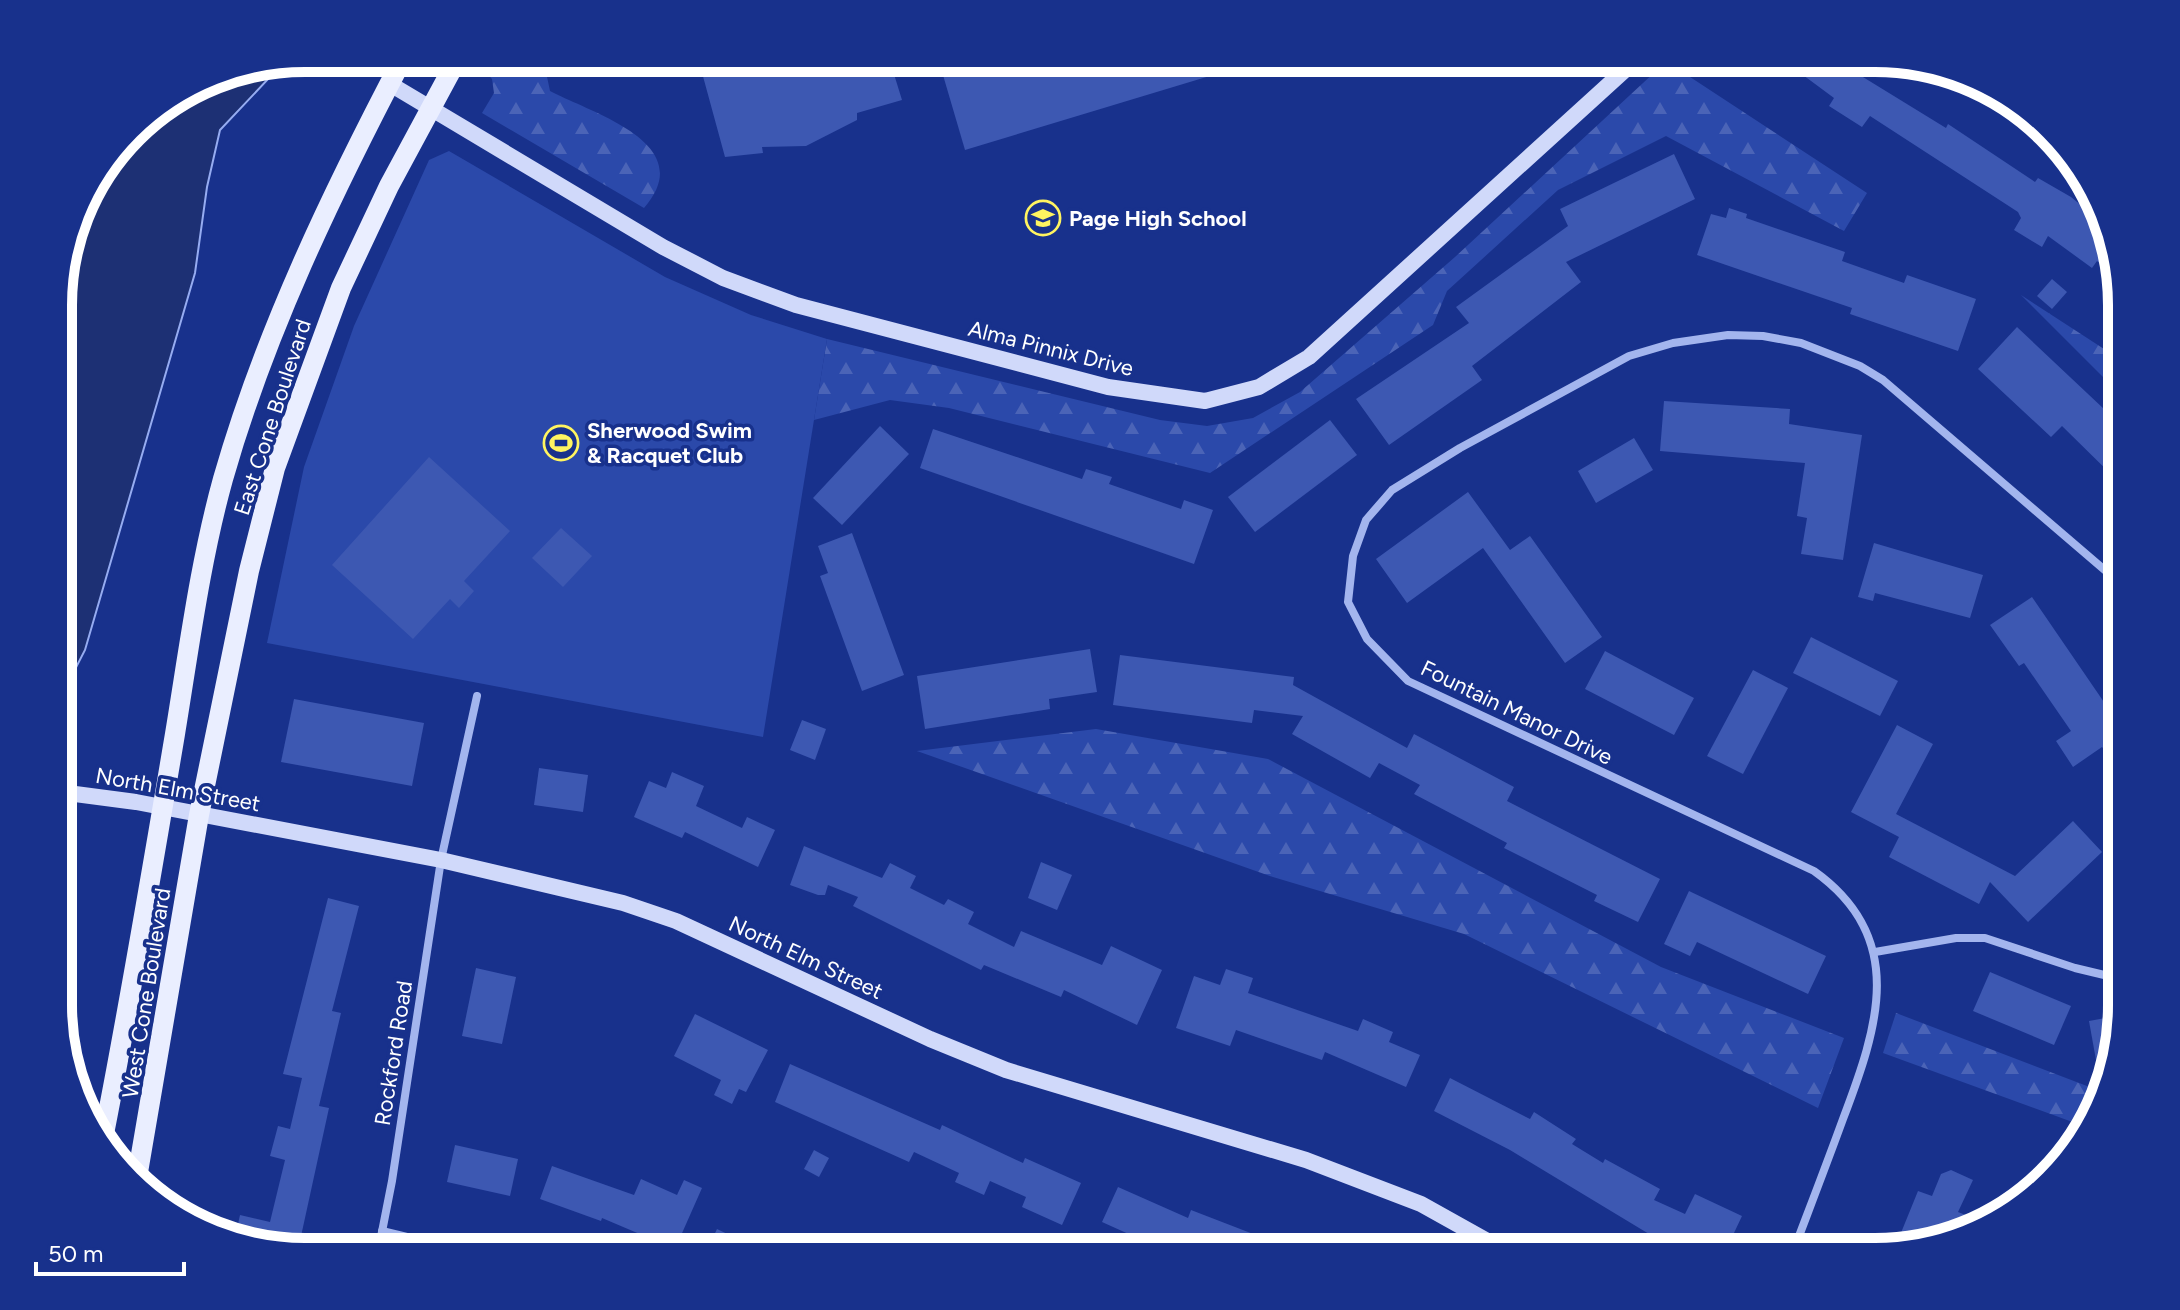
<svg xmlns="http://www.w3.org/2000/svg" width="2180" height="1310" font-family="Figtree,sans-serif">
<defs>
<pattern id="forest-firs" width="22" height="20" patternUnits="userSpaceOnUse" patternTransform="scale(2)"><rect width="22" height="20" fill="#2b49aa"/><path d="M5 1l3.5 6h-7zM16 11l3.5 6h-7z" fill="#4b64b7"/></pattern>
</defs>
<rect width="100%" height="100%" fill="#18318c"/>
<g fill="url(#forest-firs)">
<path d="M 484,58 L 543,58 L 550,91 C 594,114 700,144 644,208 L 482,113 L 494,93 L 492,79 L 480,66 Z"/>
<path d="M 1670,58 L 1703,58 L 1687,75 L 1867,193 L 1844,231 L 1666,136 L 1558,190 L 1447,291 L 1433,325 L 1210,473 L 949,408 L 890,400 L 814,420 L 827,339 L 1160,420 L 1207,426 L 1253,418 L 1300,392 L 1455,257 Z"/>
<path d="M 2021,295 L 2121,360 L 2121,395 Z"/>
<path d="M 1096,729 L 1268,759 L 1661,967 L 1844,1038 L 1818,1108 L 1464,934 L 1273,877 L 917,751 Z"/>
<path d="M 1896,1013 L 2100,1091 L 2089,1128 L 1883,1053 Z"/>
</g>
<path fill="#2b49aa" d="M 449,151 L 665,277 L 751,315 L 827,339 L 763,737 L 267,643 L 304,467 L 354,326 L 429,160 Z"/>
<path fill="#1d3074" stroke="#96acf1" stroke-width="2" d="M 277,64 L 270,77 L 220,130 L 207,187 L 195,273 L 85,650 L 67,685 L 60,688 L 60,273 L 84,195 L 142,120 L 211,77 Z"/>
<g fill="#3d58b2">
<path d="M 698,58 L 889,58 L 902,100 L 857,113 L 857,120 L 806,146 L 762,147 L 763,153 L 725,157 Z"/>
<path d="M 938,58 L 1256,58 L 1256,62 L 965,150 Z"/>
<path d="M 1780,58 L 1832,58 L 1946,128 L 1948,124 L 2035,182 L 2038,178 L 2071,197 L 2098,219 L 2118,277 L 2097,261 L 2092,268 L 2048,236 L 2042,247 L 2014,230 L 2021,218 L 2018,212 L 1870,116 L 1862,127 L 1829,106 L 1834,98 Z"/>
<path d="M 1674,154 L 1695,199 L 1566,262 L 1581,282 L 1472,366 L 1482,380 L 1389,445 L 1356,399 L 1469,323 L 1456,307 L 1568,226 L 1560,209 Z"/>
<path d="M 1729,208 L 1747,214 L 1746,218 L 1845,252 L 1842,261 L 1904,283 L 1907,275 L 1976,299 L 1958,351 L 1850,314 L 1852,308 L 1697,255 L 1711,214 L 1726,218 Z"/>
<path d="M 2052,279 L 2067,292 L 2052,309 L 2037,296 Z"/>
<path d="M 2017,327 L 2121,425 L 2121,484 L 2062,426 L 2051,437 L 1978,369 Z"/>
<path d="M 1664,401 L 1790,409 L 1789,424 L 1862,435 L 1843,560 L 1801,554 L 1807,518 L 1797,516 L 1805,463 L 1660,451 Z"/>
<path d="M 1330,420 L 1357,455 L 1255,532 L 1228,497 Z"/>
<path d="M 880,426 L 909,454 L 842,525 L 813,498 Z"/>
<path d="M 933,429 L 1082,479 L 1086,469 L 1112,477 L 1109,484 L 1181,509 L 1184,500 L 1213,510 L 1194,564 L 920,468 Z"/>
<path d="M 1634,438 L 1653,470 L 1596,503 L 1578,471 Z"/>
<path d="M 429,457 L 510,531 L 464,581 L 474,591 L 459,608 L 450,599 L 413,639 L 332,565 Z"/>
<path d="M 1468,492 L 1510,550 L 1530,536 L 1602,637 L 1565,663 L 1483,548 L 1407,603 L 1376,559 Z"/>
<path d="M 561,528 L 592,556 L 563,587 L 532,558 Z"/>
<path d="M 852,533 L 904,675 L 862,691 L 820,576 L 828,573 L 818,546 Z"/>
<path d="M 1874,543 L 1983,575 L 1970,618 L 1875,593 L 1873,601 L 1858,597 Z"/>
<path d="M 2032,597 L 2121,727 L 2121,771 L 2102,747 L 2073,767 L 2056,741 L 2071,731 L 2024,663 L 2019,666 L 1990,625 Z"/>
<path d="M 1811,637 L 1898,681 L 1880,716 L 1793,673 Z"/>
<path d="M 1090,649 L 1097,692 L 1049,699 L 1050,709 L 925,729 L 917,676 Z"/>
<path d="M 1605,651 L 1694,698 L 1674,735 L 1585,689 Z"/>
<path d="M 1120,655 L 1294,677 L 1293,685 L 1407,748 L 1414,734 L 1514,787 L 1507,801 L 1660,879 L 1638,922 L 1594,901 L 1597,895 L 1504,848 L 1507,843 L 1414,794 L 1420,785 L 1379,763 L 1370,778 L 1292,734 L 1303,716 L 1254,710 L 1252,723 L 1113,705 Z"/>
<path d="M 1753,670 L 1788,688 L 1743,774 L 1707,756 Z"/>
<path d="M 294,699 L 424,723 L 412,786 L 281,762 Z"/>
<path d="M 802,720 L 826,729 L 815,760 L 790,750 Z"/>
<path d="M 1897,725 L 1933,744 L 1896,814 L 2015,876 L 2073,821 L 2102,852 L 2028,922 L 1990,882 L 1979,904 L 1889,857 L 1899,837 L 1851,812 Z"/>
<path d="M 539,768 L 588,775 L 583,812 L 534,805 Z"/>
<path d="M 672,772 L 704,786 L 696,806 L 742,828 L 747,817 L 775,830 L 758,867 L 685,832 L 682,838 L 634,817 L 649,781 L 666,788 Z"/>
<path d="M 804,846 L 882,878 L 890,863 L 916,876 L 910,888 L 944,905 L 948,899 L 974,912 L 968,924 L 1014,947 L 1021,931 L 1102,965 L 1111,946 L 1162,970 L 1137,1025 L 1064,990 L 1061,997 L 984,965 L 981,970 L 853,906 L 858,897 L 828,885 L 825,895 L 818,895 L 790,885 Z"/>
<path d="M 1041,862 L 1072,875 L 1057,910 L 1028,898 Z"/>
<path d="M 1689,891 L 1826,956 L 1808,994 L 1697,942 L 1690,956 L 1664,944 Z"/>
<path d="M 328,898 L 359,906 L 332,1011 L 341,1013 L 319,1106 L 329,1108 L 298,1250 L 236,1233 L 240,1215 L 270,1222 L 285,1160 L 270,1156 L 278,1126 L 290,1129 L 302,1078 L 283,1074 Z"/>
<path d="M 476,968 L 516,977 L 502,1044 L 462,1036 Z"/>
<path d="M 1226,969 L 1253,978 L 1248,993 L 1358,1031 L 1363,1019 L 1393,1032 L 1389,1042 L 1420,1055 L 1406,1087 L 1325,1052 L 1322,1060 L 1236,1030 L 1230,1046 L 1176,1028 L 1194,976 L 1220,985 Z"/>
<path d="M 1990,972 L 2071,1006 L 2054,1045 L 1973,1011 Z"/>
<path d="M 695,1014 L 768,1050 L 746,1092 L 739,1089 L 732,1104 L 714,1095 L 721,1080 L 674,1056 Z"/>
<path d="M 2122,1015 L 2122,1021 L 2101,1088 L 2089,1021 Z"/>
<path d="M 790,1064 L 940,1130 L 942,1125 L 1023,1163 L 1025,1158 L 1081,1183 L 1062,1225 L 1022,1207 L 1026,1197 L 990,1181 L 984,1195 L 955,1182 L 959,1173 L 914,1152 L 909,1162 L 775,1102 Z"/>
<path d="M 1450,1078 L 1530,1119 L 1534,1112 L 1576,1139 L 1572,1144 L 1603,1163 L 1605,1159 L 1660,1189 L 1654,1200 L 1685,1214 L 1695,1194 L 1742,1216 L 1725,1252 L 1684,1252 L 1659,1240 L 1510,1150 L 1434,1111 Z"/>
<path d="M 455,1145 L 518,1159 L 510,1196 L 447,1182 Z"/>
<path d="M 814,1150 L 829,1158 L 819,1177 L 804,1169 Z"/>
<path d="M 552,1166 L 634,1195 L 641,1179 L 677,1195 L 684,1180 L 702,1188 L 675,1249 L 602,1218 L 601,1221 L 540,1199 Z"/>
<path d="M 1951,1170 L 1973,1180 L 1958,1212 L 1986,1223 L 1894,1250 L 1918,1191 L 1932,1196 L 1941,1174 Z"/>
<path d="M 1118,1187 L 1188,1218 L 1191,1210 L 1300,1252 L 1184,1252 L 1154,1241 L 1153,1245 L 1102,1222 Z"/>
<path d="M 717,1229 L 744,1242 L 749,1233 L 787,1252 L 706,1252 Z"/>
</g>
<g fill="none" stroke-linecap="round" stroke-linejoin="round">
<g stroke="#a3b5ee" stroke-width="8">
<path d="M 1989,89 L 2012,103"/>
<path d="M 1875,952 L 1956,938 L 1985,938 L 2075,968 L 2121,979"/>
<path d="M 382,1231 L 469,1252"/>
<path d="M 378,1252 L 392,1181 L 441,860 L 477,696"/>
<path d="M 1793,1252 C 1810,1207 1827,1163 1843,1119 C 1878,1027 1908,938 1814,871 L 1408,681 L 1367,639 L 1348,602 L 1353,556 L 1366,520 L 1392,490 L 1460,448 L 1629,356 L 1673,343 L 1728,335 L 1763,336 L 1801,343 L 1860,366 L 1883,380 L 2121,584"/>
</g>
<g stroke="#d0d9fa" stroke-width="16">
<path d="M 390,84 L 663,247 L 723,278 L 796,305 L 1108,387 L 1205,401 L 1259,387 L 1309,357 L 1638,58"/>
<path d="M 60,792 L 136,802 L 441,860 L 623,903 L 676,921 L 930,1039 L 1006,1070 L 1306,1160 L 1421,1204 L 1507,1252"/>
</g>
<g stroke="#eaeeff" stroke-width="20">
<path d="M 102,1144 C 129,1008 152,871 175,734 C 189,649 200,562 223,479 C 265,332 332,193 403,58"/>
<path d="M 137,1178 L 199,815 L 249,571 L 275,468 L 341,288 L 389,186 L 458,58"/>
</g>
</g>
<defs>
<g id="school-ring" transform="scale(1.8)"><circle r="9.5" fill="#18318c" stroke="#fff460" stroke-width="1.5"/><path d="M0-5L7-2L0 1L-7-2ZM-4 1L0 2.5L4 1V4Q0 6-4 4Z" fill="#fff460"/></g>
<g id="stadium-ring" transform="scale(1.8)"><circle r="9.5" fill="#18318c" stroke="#fff460" stroke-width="1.5"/><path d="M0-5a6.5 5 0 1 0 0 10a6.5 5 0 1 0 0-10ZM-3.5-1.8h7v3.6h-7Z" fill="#fff460"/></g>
</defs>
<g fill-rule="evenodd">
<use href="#school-ring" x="1043" y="218"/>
<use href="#stadium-ring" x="561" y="443"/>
</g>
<g text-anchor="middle" stroke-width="7" stroke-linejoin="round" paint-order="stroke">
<g font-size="22" font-weight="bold" fill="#fff" stroke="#18318c" text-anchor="start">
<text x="1069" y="226">Page High School</text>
<text x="587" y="438">Sherwood Swim<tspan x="587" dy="25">&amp; Racquet Club</tspan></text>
</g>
<g font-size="22" fill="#fff" stroke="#18318c">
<text transform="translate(1051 348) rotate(14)" y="8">Alma Pinnix Drive</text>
<text transform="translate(272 417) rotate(-72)" y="8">East Cone Boulevard</text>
<text transform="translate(1517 712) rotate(26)" y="8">Fountain Manor Drive</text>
<text transform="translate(178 789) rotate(10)" y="8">North Elm Street</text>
<text transform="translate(806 957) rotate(25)" y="8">North Elm Street</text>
<text transform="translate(146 993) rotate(-81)" y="8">West Cone Boulevard</text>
<text transform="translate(393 1053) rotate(-81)" y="8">Rockford Road</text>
</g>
</g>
<path d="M0 0H2180V1310H0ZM305 72H1875A233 233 0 0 1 2108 305V1005A233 233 0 0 1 1875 1238H305A233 233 0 0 1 72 1005V305A233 233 0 0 1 305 72Z" fill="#18318c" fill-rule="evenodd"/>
<path fill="none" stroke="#fff" stroke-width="10" d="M305 72H1875A233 233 0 0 1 2108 305V1005A233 233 0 0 1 1875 1238H305A233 233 0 0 1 72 1005V305A233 233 0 0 1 305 72Z"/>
<path d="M36 1262v12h148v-12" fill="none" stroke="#ffffff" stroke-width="4"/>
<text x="48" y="1262" font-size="24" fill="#ffffff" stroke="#18318c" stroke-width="6" paint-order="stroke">50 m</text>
</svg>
